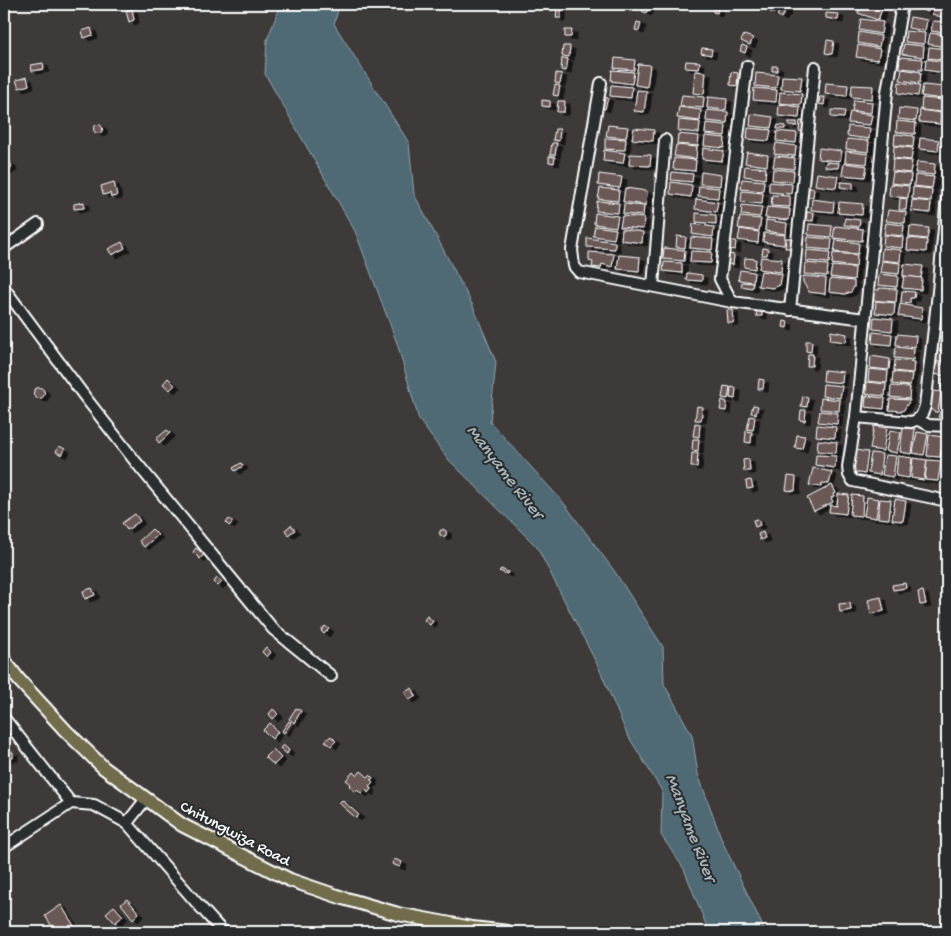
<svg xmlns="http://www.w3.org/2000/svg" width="951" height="936" font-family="'Gochi Hand',sans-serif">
<defs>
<filter id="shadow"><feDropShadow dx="5" dy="3" stdDeviation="0" flood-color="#0009"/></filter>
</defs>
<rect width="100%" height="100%" fill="#3e3a3a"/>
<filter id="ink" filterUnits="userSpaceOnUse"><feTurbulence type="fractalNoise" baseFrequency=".02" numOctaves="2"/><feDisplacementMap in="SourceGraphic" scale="10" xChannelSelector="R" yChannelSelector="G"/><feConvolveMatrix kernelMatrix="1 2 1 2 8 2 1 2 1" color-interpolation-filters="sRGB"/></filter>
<g filter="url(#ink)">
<path fill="#4f6974" stroke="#95a5ac" d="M 281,4 L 342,4 L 339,7 L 334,24 L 409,143 L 414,194 L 472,304 L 496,362 L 490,422 L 563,502 L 615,572 L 663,647 L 664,684 L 692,735 L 698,774 L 723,843 L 759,918 L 765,932 L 709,932 L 684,869 L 661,835 L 662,791 L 627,734 L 599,668 L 537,547 L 448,459 L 419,420 L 397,343 L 355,231 L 265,74 L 267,40 Z"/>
<g fill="#6b5956" stroke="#fff" filter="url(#shadow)">
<path d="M 861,4 L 866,4 L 882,9 L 878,20 L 858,13 Z"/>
<path d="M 909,4 L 931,4 L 928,12 L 909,6 Z"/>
<path d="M 936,4 L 947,8 L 947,19 L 932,14 Z"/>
<path d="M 714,6 L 718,7 L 717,13 L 713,12 Z"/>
<path d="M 773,6 L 777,8 L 774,13 L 770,12 Z"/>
<path d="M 644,7 L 649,9 L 646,13 L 642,11 Z"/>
<path d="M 782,7 L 787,10 L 781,18 L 777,15 Z"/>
<path d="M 557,8 L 561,8 L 561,18 L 556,18 Z"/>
<path d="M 132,9 L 134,20 L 129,22 L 126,11 Z"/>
<path d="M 826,13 L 839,14 L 838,20 L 826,18 Z"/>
<path d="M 910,17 L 927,20 L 925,31 L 908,28 Z"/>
<path d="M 861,19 L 883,22 L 881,34 L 859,30 Z"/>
<path d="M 933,21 L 947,22 L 947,33 L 931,31 Z"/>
<path d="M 637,22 L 641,23 L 639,31 L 635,30 Z"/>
<path d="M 91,28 L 93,35 L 84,38 L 82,31 Z"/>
<path d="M 565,30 L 572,30 L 571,37 L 565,37 Z"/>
<path d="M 906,31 L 925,33 L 924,44 L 905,42 Z"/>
<path d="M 859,32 L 881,36 L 879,47 L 858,43 Z"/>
<path d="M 930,33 L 947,35 L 947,47 L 928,44 Z"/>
<path d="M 744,35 L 753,38 L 750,45 L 741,41 Z"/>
<path d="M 827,40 L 834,41 L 832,54 L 825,53 Z"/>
<path d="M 904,44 L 924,46 L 923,57 L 902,54 Z"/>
<path d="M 742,45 L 747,47 L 745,53 L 740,51 Z"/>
<path d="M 858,45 L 880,49 L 878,60 L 856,57 Z"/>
<path d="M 563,46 L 570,46 L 569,57 L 562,56 Z"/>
<path d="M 929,47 L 947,49 L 947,60 L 928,58 Z"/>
<path d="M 702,48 L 712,49 L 711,55 L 701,53 Z"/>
<path d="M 900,57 L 923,59 L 922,70 L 899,68 Z"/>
<path d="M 562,58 L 568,59 L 566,71 L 561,70 Z"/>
<path d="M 615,58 L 635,60 L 634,70 L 614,68 Z"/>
<path d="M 926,59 L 946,62 L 945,73 L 925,70 Z"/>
<path d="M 686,61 L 700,62 L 699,69 L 685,68 Z"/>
<path d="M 43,63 L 44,69 L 32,71 L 31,65 Z"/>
<path d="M 638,64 L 650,65 L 647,87 L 635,85 Z"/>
<path d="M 772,66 L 778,66 L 777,71 L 772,71 Z"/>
<path d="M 902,69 L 921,72 L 920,83 L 900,80 Z"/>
<path d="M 612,70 L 634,72 L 632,84 L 611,81 Z"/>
<path d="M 695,71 L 706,72 L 704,94 L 693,93 Z"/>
<path d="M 731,72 L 738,73 L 737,86 L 730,85 Z"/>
<path d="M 556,73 L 562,74 L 560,84 L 555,83 Z"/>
<path d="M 756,73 L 778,75 L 776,88 L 755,86 Z"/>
<path d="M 945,74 L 947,74 L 947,86 L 944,86 Z"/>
<path d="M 782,76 L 802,77 L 800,91 L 781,89 Z"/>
<path d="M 27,77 L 29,85 L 19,88 L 16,80 Z"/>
<path d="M 899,82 L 920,85 L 918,96 L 898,93 Z"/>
<path d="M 826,83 L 848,85 L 847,96 L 825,94 Z"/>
<path d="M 555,85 L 560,86 L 558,96 L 553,95 Z"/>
<path d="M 611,85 L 632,87 L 631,98 L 610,96 Z"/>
<path d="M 852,85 L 873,86 L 872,99 L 851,97 Z"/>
<path d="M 923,85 L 944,87 L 942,99 L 921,96 Z"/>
<path d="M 754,88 L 777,90 L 776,102 L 753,100 Z"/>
<path d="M 637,90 L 647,91 L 644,112 L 634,111 Z"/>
<path d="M 780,92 L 802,94 L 801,105 L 779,103 Z"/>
<path d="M 682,95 L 704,97 L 703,108 L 680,106 Z"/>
<path d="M 604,97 L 608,98 L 605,109 L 601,108 Z"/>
<path d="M 708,97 L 727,99 L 726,110 L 707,108 Z"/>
<path d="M 820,97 L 825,97 L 824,105 L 819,104 Z"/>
<path d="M 922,98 L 943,100 L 942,112 L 921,110 Z"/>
<path d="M 542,100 L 550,101 L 550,107 L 542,106 Z"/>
<path d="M 854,100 L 872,102 L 871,113 L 852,111 Z"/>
<path d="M 558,101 L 565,101 L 564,112 L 557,112 Z"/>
<path d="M 779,104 L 800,107 L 799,118 L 778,116 Z"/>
<path d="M 679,107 L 701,110 L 700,121 L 677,118 Z"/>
<path d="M 899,108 L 917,110 L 916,121 L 898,119 Z"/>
<path d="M 707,110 L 728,112 L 727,123 L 706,121 Z"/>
<path d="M 831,110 L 845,111 L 844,118 L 831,117 Z"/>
<path d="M 920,110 L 941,113 L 940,124 L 919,122 Z"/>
<path d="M 850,112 L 872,115 L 870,125 L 848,123 Z"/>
<path d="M 751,114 L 773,117 L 771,128 L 750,126 Z"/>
<path d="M 679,120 L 700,122 L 699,133 L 678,131 Z"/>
<path d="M 800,121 L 805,122 L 804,132 L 799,131 Z"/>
<path d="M 897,121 L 916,123 L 915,134 L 896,132 Z"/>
<rect x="789" y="122" width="8" height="4"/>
<path d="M 706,123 L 726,125 L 725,136 L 705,134 Z"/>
<circle cx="98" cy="129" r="4.5"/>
<path d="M 608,125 L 628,127 L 626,138 L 606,136 Z"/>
<path d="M 778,125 L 785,126 L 785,129 L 777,129 Z"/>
<path d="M 848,126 L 870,128 L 869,139 L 847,136 Z"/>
<path d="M 634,128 L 654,130 L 653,141 L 632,139 Z"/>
<path d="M 748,128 L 771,130 L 769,141 L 747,139 Z"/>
<path d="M 555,129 L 560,129 L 559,141 L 553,140 Z"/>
<path d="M 777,131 L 797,133 L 796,143 L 776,141 Z"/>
<path d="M 678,134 L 699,136 L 698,146 L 677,144 Z"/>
<path d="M 895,134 L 914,136 L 913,147 L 894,145 Z"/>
<path d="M 705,136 L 725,138 L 724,148 L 704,146 Z"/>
<path d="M 605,138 L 626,139 L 625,150 L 605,149 Z"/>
<path d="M 920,138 L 939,140 L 938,151 L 919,149 Z"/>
<path d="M 847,139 L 869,141 L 868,152 L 846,149 Z"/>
<path d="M 552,143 L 557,143 L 555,155 L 550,155 Z"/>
<path d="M 776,143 L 796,146 L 795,156 L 774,154 Z"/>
<path d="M 676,145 L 697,147 L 696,159 L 674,156 Z"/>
<path d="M 894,146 L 913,148 L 911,160 L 893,158 Z"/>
<path d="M 703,148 L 724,151 L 722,161 L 702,159 Z"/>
<path d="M 819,148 L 842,151 L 840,161 L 818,159 Z"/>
<path d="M 604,150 L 625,153 L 623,163 L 603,161 Z"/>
<path d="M 846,151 L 868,154 L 867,164 L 845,162 Z"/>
<path d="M 747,152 L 768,155 L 767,166 L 745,163 Z"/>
<path d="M 630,154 L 651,155 L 650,166 L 629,165 Z"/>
<path d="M 549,156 L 555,157 L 554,163 L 549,162 Z"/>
<path d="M 775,156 L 795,158 L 794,169 L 773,167 Z"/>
<path d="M 674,158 L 696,160 L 695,171 L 673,169 Z"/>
<path d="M 893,159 L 912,161 L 910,173 L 892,171 Z"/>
<path d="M 10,162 L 12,168 L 8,170 L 8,171 L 4,173 L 4,164 Z"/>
<path d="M 826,162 L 839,163 L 838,168 L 825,167 Z"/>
<path d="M 917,162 L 935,164 L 934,175 L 915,173 Z"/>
<path d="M 844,163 L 867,166 L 865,177 L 842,175 Z"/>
<path d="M 745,166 L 766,168 L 765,179 L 744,176 Z"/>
<path d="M 773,169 L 794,171 L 793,182 L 772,180 Z"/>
<path d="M 672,172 L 693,174 L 692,182 L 671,180 Z"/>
<path d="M 701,172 L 721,175 L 720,186 L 700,184 Z"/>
<path d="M 893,172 L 911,174 L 910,185 L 891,183 Z"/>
<path d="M 817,173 L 838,176 L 836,188 L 815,185 Z"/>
<path d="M 599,174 L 622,177 L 620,188 L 598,185 Z"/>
<path d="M 915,175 L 934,177 L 932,188 L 914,186 Z"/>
<path d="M 742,179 L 764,181 L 763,191 L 741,189 Z"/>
<path d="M 114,182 L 117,196 L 111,197 L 110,193 L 103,195 L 101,186 Z"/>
<path d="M 671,182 L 692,185 L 691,197 L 670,194 Z"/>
<path d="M 769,182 L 792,184 L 791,194 L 769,192 Z"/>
<path d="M 841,182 L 853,183 L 853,189 L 840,187 Z"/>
<path d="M 890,184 L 909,186 L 908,198 L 889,196 Z"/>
<path d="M 699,186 L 719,188 L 718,198 L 698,196 Z"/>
<path d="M 913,187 L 932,189 L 931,201 L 912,199 Z"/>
<path d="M 600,188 L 619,190 L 618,201 L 598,199 Z"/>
<path d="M 625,188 L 647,191 L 646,205 L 623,202 Z"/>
<path d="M 809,188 L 814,188 L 813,197 L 808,197 Z"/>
<path d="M 742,191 L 763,193 L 762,204 L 741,202 Z"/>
<path d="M 772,195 L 790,196 L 790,207 L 771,206 Z"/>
<path d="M 900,198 L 907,199 L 906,210 L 899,210 Z"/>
<path d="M 696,199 L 718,202 L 716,212 L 695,209 Z"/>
<path d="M 812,199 L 834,202 L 833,212 L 811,210 Z"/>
<path d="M 912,200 L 931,202 L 930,213 L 911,211 Z"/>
<path d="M 597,201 L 619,203 L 618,213 L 596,211 Z"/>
<path d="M 84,202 L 84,208 L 74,209 L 74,204 Z"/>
<path d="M 839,202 L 863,204 L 862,215 L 838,213 Z"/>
<path d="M 624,204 L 644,206 L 643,216 L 623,214 Z"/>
<path d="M 742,205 L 762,207 L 760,217 L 741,215 Z"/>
<path d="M 767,207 L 790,209 L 789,220 L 765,218 Z"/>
<path d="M 888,210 L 906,212 L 905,223 L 886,221 Z"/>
<path d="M 807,212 L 814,213 L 813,221 L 806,220 Z"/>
<path d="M 595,213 L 618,216 L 616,227 L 594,224 Z"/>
<path d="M 696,213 L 716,215 L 716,224 L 696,222 Z"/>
<path d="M 622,216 L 644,218 L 643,229 L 620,227 Z"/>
<path d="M 740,217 L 761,219 L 759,231 L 738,228 Z"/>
<path d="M 845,218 L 860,220 L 859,227 L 844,225 Z"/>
<path d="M 766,220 L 787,223 L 786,234 L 765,231 Z"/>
<path d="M 886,223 L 904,225 L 903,236 L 884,234 Z"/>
<path d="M 693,224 L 714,227 L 713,237 L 692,234 Z"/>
<path d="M 809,224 L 832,226 L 831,237 L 808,235 Z"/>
<path d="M 595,226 L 616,229 L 614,239 L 593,236 Z"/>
<path d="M 835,226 L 863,229 L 862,241 L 833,238 Z"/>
<path d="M 910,226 L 929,228 L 927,239 L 909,237 Z"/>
<path d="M 622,229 L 643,232 L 642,243 L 621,240 Z"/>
<path d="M 740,229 L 759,232 L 758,243 L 738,240 Z"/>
<path d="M 764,233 L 785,235 L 784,245 L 763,242 Z"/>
<path d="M 884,235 L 903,237 L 902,248 L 883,246 Z"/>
<path d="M 677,236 L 686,237 L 685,248 L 676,247 Z"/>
<path d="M 691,237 L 713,239 L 712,250 L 690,248 Z"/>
<path d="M 808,237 L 832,239 L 831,250 L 807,248 Z"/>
<path d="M 587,238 L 615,242 L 615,249 L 587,247 Z"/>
<path d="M 786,238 L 791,238 L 790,248 L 785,248 Z"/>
<path d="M 908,238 L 927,240 L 926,252 L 907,250 Z"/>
<path d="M 836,240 L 859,243 L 858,254 L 834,252 Z"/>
<path d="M 731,241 L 736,241 L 735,250 L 730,249 Z"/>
<path d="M 122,242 L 125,248 L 112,255 L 108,249 Z"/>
<path d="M 664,248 L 685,250 L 684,261 L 663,259 Z"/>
<path d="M 763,248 L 768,249 L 767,255 L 762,255 Z"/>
<path d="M 882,248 L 901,250 L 900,262 L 881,260 Z"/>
<path d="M 807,250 L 830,252 L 829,263 L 806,261 Z"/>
<path d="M 691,251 L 712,252 L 711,263 L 690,262 Z"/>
<path d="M 589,252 L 614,254 L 612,267 L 602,264 L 601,268 L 592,267 L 593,262 L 589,261 Z"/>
<path d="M 833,253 L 857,255 L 856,267 L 832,264 Z"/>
<path d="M 729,254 L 734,255 L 733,265 L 728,264 Z"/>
<path d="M 619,255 L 640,257 L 639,271 L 617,269 Z"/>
<path d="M 761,257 L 782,259 L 781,272 L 759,269 Z"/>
<path d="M 745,258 L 756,259 L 755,269 L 744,267 Z"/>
<path d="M 882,261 L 900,263 L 899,274 L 880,272 Z"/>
<path d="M 664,262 L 682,263 L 682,273 L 663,271 Z"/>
<path d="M 805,263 L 828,265 L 827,276 L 804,274 Z"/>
<path d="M 904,264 L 923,266 L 921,278 L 903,276 Z"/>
<path d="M 832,266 L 855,268 L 854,280 L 830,277 Z"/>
<path d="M 740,270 L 754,272 L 753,282 L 738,280 Z"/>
<path d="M 761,271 L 782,274 L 780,285 L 773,288 L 758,286 Z"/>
<path d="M 687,273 L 702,275 L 702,281 L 686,280 Z"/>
<path d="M 879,274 L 898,276 L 897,287 L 878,285 Z"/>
<path d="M 803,276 L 826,278 L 825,294 L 809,292 L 803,282 Z"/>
<path d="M 904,276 L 922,278 L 921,290 L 902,288 Z"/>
<path d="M 830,279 L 854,281 L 854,287 L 851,292 L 845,294 L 829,292 Z"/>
<path d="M 941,281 L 947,282 L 947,298 L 940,298 Z"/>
<path d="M 742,282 L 753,283 L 752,288 L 741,286 Z"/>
<path d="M 879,288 L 897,289 L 896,302 L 870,300 L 871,290 L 879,290 Z"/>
<path d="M 902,291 L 915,292 L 914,298 L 910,298 L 910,303 L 901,302 Z"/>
<path d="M 876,301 L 895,303 L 894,315 L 875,313 Z"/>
<path d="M 900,304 L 922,308 L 921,319 L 898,316 Z"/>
<path d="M 944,307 L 947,308 L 947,320 L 943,319 Z"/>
<path d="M 727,310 L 733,310 L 734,323 L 728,323 Z"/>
<path d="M 757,310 L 762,311 L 762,316 L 756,316 Z"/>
<path d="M 874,317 L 893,319 L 892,331 L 873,329 Z"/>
<path d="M 784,321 L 788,322 L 787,328 L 783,327 Z"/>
<path d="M 941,323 L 947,324 L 947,339 L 939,338 Z"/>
<path d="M 831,331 L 847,334 L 846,342 L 830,340 Z"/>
<path d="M 873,332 L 892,334 L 891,345 L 872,343 Z"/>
<path d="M 897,334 L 916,336 L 915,347 L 896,345 Z"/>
<path d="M 939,338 L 947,339 L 947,350 L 937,349 Z"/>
<path d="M 806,341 L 812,341 L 811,352 L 806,351 Z"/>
<path d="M 896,347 L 914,349 L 913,360 L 894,358 Z"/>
<path d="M 937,351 L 947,352 L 947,363 L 935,361 Z"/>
<path d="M 808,354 L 813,354 L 812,366 L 807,366 Z"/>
<path d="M 871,356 L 890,359 L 889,370 L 870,368 Z"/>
<path d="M 895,360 L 914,362 L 913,373 L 894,371 Z"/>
<path d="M 935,363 L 947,365 L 947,376 L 933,374 Z"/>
<path d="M 869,369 L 888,371 L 887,383 L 868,381 Z"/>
<path d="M 824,370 L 843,372 L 842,383 L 823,381 Z"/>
<path d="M 893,372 L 912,374 L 910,386 L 892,384 Z"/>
<path d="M 943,377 L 947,378 L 947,388 L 941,388 Z"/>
<path d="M 168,378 L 175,385 L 170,390 L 163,384 Z"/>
<path d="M 759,379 L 764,380 L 763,389 L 758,389 Z"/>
<path d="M 867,382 L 886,384 L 885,396 L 866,394 Z"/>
<path d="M 823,384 L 842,386 L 840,398 L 822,396 Z"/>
<path d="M 724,386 L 730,387 L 728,399 L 722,398 Z"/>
<path d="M 891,386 L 910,387 L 909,399 L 890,397 Z"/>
<path d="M 731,387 L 736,388 L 735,399 L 730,398 Z"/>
<circle cx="39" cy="393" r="5.5"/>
<path d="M 928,390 L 941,392 L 938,412 L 934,412 L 926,404 Z"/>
<path d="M 803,396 L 808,397 L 807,407 L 801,406 Z"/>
<path d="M 866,396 L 885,398 L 884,409 L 865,407 Z"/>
<path d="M 821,398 L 840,400 L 839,411 L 820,409 Z"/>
<path d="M 890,399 L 910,400 L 903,411 L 889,410 Z"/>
<path d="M 722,400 L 727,402 L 726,411 L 720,410 Z"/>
<path d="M 753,405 L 758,406 L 756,414 L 751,413 Z"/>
<path d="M 697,406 L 703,407 L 701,420 L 695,420 Z"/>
<path d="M 801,410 L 806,410 L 805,421 L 800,420 Z"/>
<path d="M 820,411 L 838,413 L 837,424 L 818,422 Z"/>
<path d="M 940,412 L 947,413 L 947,418 L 938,417 Z"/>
<path d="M 750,416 L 755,417 L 753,430 L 747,429 Z"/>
<path d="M 695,423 L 700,424 L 699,437 L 693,436 Z"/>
<path d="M 817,425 L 836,427 L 835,438 L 816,436 Z"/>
<path d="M 874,426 L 887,428 L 883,451 L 870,449 Z"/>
<path d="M 903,428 L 915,429 L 912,454 L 900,452 Z"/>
<path d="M 167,430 L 170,433 L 159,443 L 156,439 Z"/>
<path d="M 890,430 L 901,432 L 897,453 L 886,451 Z"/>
<path d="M 746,431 L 752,432 L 751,443 L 745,442 Z"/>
<path d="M 917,432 L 928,434 L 924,455 L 913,453 Z"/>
<path d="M 797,435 L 805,436 L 802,449 L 795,448 Z"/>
<path d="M 929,435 L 943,437 L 940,457 L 927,456 Z"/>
<path d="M 944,437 L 947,437 L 947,458 L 941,457 Z"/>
<path d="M 693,439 L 699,439 L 698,451 L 692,450 Z"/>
<path d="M 818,440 L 837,442 L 836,453 L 817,451 Z"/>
<path d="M 59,446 L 65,449 L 62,455 L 56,452 Z"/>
<path d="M 855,450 L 868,452 L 865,474 L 852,472 Z"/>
<path d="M 692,453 L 698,453 L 697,467 L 691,467 Z"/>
<path d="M 871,453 L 882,454 L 880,475 L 868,473 Z"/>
<path d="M 816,455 L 836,456 L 835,468 L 815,465 Z"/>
<path d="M 885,455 L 896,456 L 893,477 L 882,475 Z"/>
<path d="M 898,456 L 912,458 L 909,478 L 896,476 Z"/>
<path d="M 913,458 L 927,460 L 924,480 L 911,478 Z"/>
<path d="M 749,459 L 750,471 L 744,471 L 743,460 Z"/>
<path d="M 927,460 L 941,461 L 938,481 L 925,480 Z"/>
<path d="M 241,463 L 243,466 L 235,471 L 233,468 Z"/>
<path d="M 813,468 L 832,472 L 829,484 L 822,483 L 821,487 L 809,485 Z"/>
<path d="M 788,476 L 796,477 L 795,491 L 786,490 Z"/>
<path d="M 751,480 L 753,488 L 747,489 L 746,481 Z"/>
<path d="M 832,485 L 836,493 L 833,494 L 834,496 L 831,498 L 833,502 L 814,511 L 807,498 Z"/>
<path d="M 838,494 L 849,495 L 846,514 L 829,512 L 830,505 L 837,506 Z"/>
<path d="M 852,495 L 863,496 L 862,516 L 850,515 Z"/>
<path d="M 867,497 L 879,499 L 876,518 L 864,516 Z"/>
<path d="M 880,499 L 891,500 L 889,519 L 878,518 Z"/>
<path d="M 895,499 L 906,501 L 903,521 L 892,520 Z"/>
<path d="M 135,514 L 140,521 L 127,530 L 122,523 Z"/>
<path d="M 229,519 L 233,522 L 229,526 L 226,523 Z"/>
<path d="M 758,519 L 760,525 L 755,527 L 753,520 Z"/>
<path d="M 291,525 L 295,530 L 288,535 L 285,530 Z"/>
<path d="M 152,529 L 158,535 L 144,547 L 139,541 Z"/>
<circle cx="443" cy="533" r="3.5"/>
<path d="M 942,530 L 947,531 L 947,536 L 942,535 Z"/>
<path d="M 763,532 L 765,538 L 760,540 L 758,534 Z"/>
<path d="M 196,548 L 204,554 L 200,559 L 193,552 Z"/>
<path d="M 501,569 L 508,572 L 507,574 L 499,571 Z"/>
<path d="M 217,578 L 222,582 L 218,586 L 214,582 Z"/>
<path d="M 905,583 L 906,588 L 893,590 L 892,585 Z"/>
<path d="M 92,588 L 95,595 L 85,599 L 83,591 Z"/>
<path d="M 923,591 L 926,604 L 920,605 L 918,592 Z"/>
<path d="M 881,597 L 884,611 L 871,614 L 868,600 Z"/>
<path d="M 850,603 L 851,610 L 840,612 L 839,604 Z"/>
<path d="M 427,616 L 433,621 L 430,625 L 424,620 Z"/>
<path d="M 325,626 L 329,629 L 324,634 L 321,631 Z"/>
<path d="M 266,647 L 271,652 L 267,657 L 262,652 Z"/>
<path d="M 412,688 L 416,696 L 409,700 L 405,692 Z"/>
<path d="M 296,708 L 301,711 L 294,723 L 289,719 Z"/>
<path d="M 273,709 L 278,714 L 273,719 L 269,714 Z"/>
<path d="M 289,721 L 291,723 L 284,733 L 282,731 Z"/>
<path d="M 270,723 L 278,732 L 272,739 L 263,730 Z"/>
<path d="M 331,736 L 336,741 L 331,746 L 325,741 Z"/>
<path d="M 283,745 L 289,750 L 287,754 L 280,748 Z"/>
<path d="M 273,749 L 281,758 L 274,765 L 265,757 Z"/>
<path d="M 13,752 L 13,758 L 6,759 L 6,753 Z"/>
<path d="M 361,771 L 368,777 L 370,775 L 373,778 L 371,780 L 373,782 L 369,786 L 371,789 L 368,793 L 366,790 L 362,794 L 357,790 L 356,792 L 349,786 L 351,784 L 346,780 L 353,772 L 357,776 Z"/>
<path d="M 342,800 L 359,815 L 356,818 L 339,803 Z"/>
<path d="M 394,859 L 402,862 L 400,867 L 392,864 Z"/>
<path d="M 127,899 L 139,913 L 133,919 L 121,904 Z"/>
<path d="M 61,905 L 76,929 L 72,932 L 56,932 L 45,916 Z"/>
<path d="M 114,906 L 123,916 L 115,923 L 106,913 Z"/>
</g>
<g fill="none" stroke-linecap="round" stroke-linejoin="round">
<g stroke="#fff" stroke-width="14">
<g id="minor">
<path d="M 902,4 L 887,92 L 856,417 L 848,467 L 849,475 L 853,481 L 947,501"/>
<path d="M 601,83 L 572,250 L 574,266 L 579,272 L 732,302 L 865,319"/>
<path d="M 4,248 L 38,224"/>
<path d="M 653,286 L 665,140"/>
<path d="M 4,288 L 85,397 L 135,461 L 273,629 L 331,676"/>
<path d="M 732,302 L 720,279 L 747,66"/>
<path d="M 790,310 L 815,67"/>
<path d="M 856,417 L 911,422 C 921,419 922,415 925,406 L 937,302 L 947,197"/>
<path d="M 918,420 L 929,425 L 947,426"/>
<path d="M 4,718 L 71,803"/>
<path d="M 127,823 L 195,901 L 223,932"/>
<path d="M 4,847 L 71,803 L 94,805 L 127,823 L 146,799"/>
</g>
</g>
<g stroke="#fff" stroke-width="16">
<path id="major" d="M 4,660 L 19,680 L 66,731 L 104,768 L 182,825 L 290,880 L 343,898 L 398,914 L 472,928 L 508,932"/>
</g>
<use href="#minor" stroke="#2a2d2e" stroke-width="10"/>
<use href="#major" stroke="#716c4b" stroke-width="12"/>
</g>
</g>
<g text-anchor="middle" stroke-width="4" stroke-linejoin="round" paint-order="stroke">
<g font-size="16" fill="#fff" stroke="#2a2d2e">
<text transform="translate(236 832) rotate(28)" y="6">Chitungwiza Road</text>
</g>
<g font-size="18" font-style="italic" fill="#a7b4ba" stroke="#2a2d2e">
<text transform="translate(506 471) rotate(52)" y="6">Manyame River</text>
<text transform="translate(692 827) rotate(69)" y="6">Manyame River</text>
</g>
</g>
<rect width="951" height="936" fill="none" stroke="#2a2d2e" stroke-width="20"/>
<rect x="10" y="10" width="931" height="916" fill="none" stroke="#fff" stroke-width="2" filter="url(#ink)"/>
</svg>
